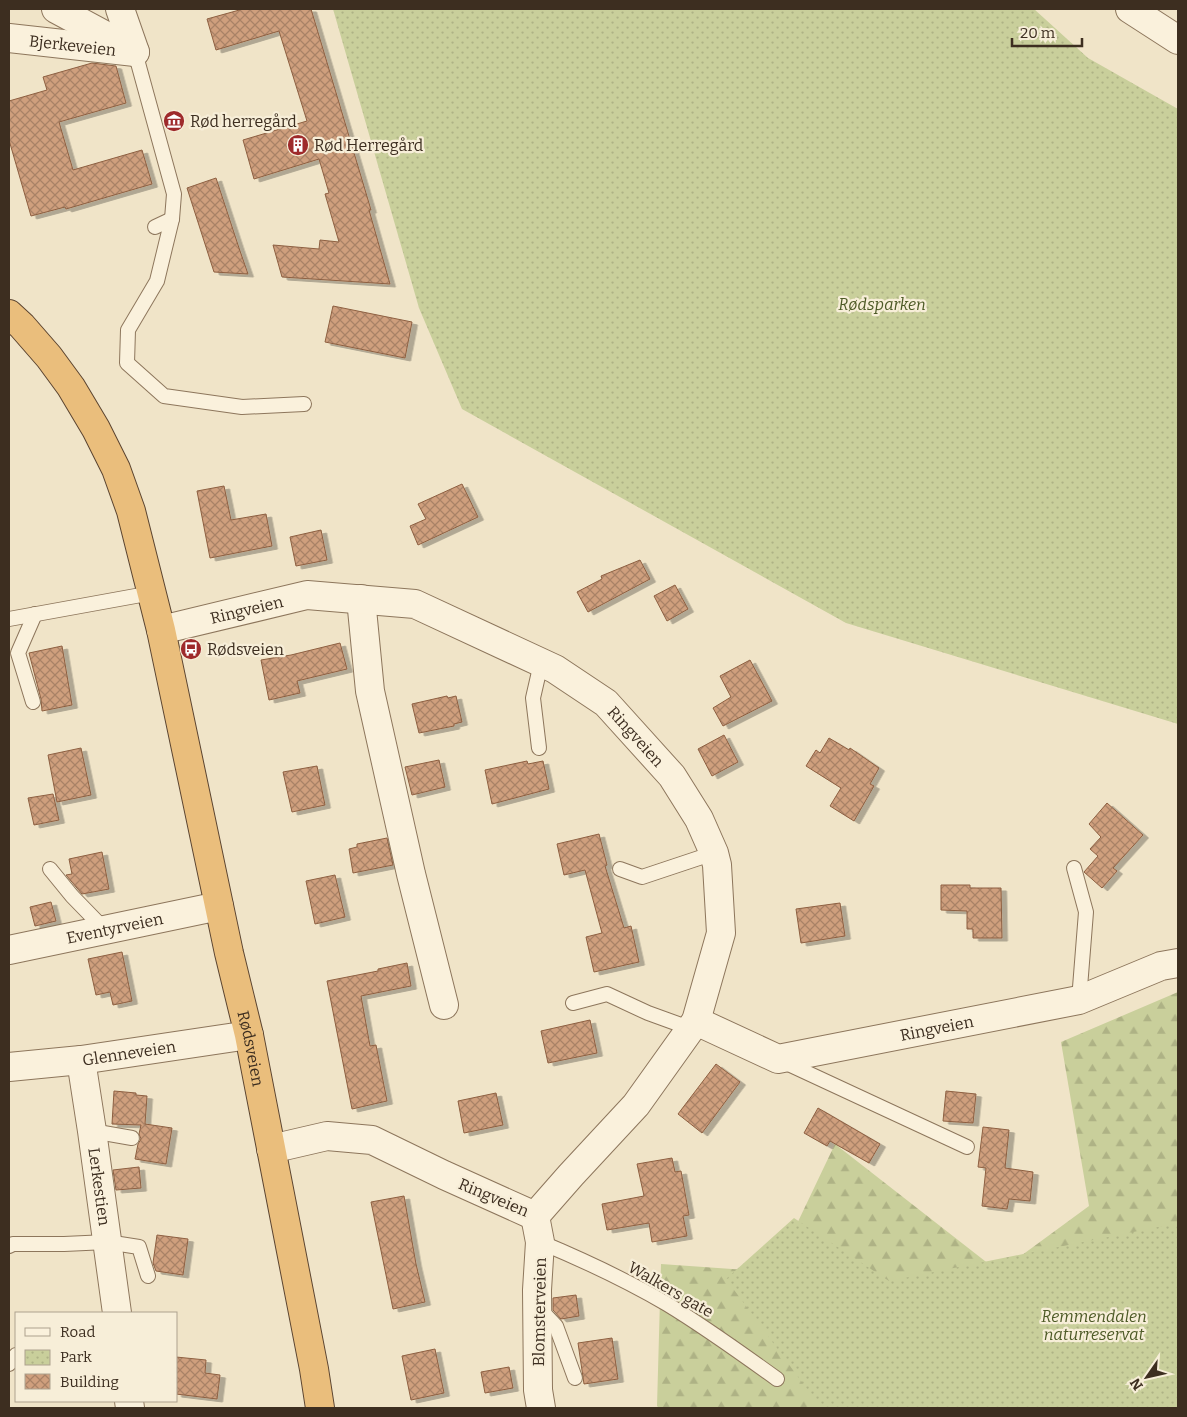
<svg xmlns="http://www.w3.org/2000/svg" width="1187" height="1417" font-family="Bitter,serif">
<defs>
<pattern id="forest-firs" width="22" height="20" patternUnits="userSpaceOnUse" patternTransform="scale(1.25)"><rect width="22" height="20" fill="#c9cf9b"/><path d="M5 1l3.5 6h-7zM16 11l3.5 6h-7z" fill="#aeb285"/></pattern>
<pattern id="park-dots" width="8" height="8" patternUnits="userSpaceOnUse" patternTransform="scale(1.25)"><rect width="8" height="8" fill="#c9cf9b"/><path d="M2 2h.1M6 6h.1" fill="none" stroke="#aeb285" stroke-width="1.8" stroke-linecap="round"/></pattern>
<pattern id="building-cross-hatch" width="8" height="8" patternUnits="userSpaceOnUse" patternTransform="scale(1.25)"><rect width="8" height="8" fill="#cf9f7d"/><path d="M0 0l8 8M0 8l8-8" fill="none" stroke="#a98266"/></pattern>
<filter id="shadow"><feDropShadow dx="5.5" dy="3" stdDeviation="0" flood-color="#0004"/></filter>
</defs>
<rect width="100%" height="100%" fill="#f0e4c8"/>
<path fill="url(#forest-firs)" d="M 1178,992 L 1178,1408 L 659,1408 L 657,1406 L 661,1264 L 774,1272 L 835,1144 L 999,1272 L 1089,1206 L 1061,1042 Z"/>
<g fill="url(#park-dots)">
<path d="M 333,9 L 1034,9 L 1088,58 L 1178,109 L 1178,724 L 846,623 L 462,409 L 419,308 Z"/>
<path d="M 794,1218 L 889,1281 L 1178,1223 L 1178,1408 L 821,1408 L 726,1279 Z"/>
</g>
<g fill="url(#building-cross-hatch)" stroke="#8d5f41" filter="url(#shadow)">
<path d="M 243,9 L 311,9 L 363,183 L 371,210 L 369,210 L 390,284 L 282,277 L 273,245 L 319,249 L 320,240 L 339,242 L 325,194 L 329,193 L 319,159 L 254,179 L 243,140 L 307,121 L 279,31 L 216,50 L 207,19 Z"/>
<path d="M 92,63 L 116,66 L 126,103 L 59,122 L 73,170 L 142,150 L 152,184 L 66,209 L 65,207 L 31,216 L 9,140 L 9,101 L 47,90 L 43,77 Z"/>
<path d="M 216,178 L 239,248 L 248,274 L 214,272 L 187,188 Z"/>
<path d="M 333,306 L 412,322 L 405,358 L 325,342 Z"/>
<path d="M 462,484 L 478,517 L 418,545 L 410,526 L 426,519 L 418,504 Z"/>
<path d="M 224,486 L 231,520 L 266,514 L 272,546 L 210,558 L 197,491 Z"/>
<path d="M 321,530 L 327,560 L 296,566 L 290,537 Z"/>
<path d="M 640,560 L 650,579 L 588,612 L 577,592 L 602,579 L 601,576 Z"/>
<path d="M 675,585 L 688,609 L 667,621 L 654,596 Z"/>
<path d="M 340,643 L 347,669 L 297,681 L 300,693 L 269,700 L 261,660 L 291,655 Z"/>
<path d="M 62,646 L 72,705 L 42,711 L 41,699 L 29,653 Z"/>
<path d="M 750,660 L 772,701 L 723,726 L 713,708 L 731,697 L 720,676 Z"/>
<path d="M 447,696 L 448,698 L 456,696 L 462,722 L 454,724 L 454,726 L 419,733 L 412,704 Z"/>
<path d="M 724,735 L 738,762 L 712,776 L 698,749 Z"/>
<path d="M 829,738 L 849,750 L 850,748 L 879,768 L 870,784 L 874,786 L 854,821 L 830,806 L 841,788 L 806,766 L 816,750 L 820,753 Z"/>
<path d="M 81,748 L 91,795 L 57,802 L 48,755 Z"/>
<path d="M 439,760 L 445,787 L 412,795 L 405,767 Z"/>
<path d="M 527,761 L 528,764 L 543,761 L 549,789 L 492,804 L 485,770 Z"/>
<path d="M 317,766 L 325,805 L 292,812 L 283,772 Z"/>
<path d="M 53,794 L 59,820 L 34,825 L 28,798 Z"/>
<path d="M 1107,803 L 1143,835 L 1113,868 L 1117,871 L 1102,888 L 1084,872 L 1098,856 L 1090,849 L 1101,837 L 1089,824 Z"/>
<path d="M 599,834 L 607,865 L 605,866 L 624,928 L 631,926 L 639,962 L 594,972 L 586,937 L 602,933 L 585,870 L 564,875 L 557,844 Z"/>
<path d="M 387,838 L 393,865 L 353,873 L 349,849 L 357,847 L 357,844 Z"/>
<path d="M 102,852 L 109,889 L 82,894 L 66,875 L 72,874 L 69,859 Z"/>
<path d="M 335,875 L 345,917 L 315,924 L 306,881 Z"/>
<path d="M 941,885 L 970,885 L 970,888 L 1001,888 L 1002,938 L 973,938 L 973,929 L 967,929 L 967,911 L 941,910 Z"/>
<path d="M 51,902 L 56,921 L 35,926 L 30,907 Z"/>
<path d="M 840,903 L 845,936 L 801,943 L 796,909 Z"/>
<path d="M 122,952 L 132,1001 L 113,1005 L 110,992 L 96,995 L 88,959 Z"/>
<path d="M 407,963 L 411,986 L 361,996 L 370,1046 L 376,1045 L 387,1101 L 352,1109 L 327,981 L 378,971 L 378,969 Z"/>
<path d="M 590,1020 L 597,1053 L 548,1063 L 541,1031 Z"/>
<path d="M 716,1064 L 740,1082 L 702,1133 L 678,1114 Z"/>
<path d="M 114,1091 L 136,1093 L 136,1095 L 147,1096 L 145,1124 L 172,1128 L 166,1164 L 135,1159 L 138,1144 L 141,1139 L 139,1134 L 141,1125 L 112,1124 Z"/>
<path d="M 946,1091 L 976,1094 L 973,1123 L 943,1121 Z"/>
<path d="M 496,1093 L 503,1125 L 464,1133 L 458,1101 Z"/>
<path d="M 818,1108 L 880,1144 L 869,1163 L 830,1141 L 827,1146 L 804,1133 Z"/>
<path d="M 983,1127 L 1009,1130 L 1005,1168 L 1033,1172 L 1030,1201 L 1009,1199 L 1007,1209 L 982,1206 L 986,1168 L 978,1167 Z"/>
<path d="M 672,1158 L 675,1172 L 681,1171 L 689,1215 L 683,1216 L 687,1236 L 652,1242 L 649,1223 L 607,1230 L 602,1204 L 644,1196 L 637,1164 Z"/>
<path d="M 139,1167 L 141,1188 L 116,1190 L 113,1170 Z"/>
<path d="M 404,1196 L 416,1264 L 425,1302 L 393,1309 L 371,1202 Z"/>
<path d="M 157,1235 L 188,1239 L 183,1275 L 156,1271 L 153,1263 Z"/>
<path d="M 576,1295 L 579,1316 L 561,1319 L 553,1310 L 553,1298 Z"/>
<path d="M 612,1338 L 618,1379 L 584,1384 L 578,1343 Z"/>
<path d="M 435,1349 L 444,1393 L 411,1400 L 402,1356 Z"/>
<path d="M 176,1357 L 206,1360 L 205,1373 L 220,1375 L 217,1399 L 176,1394 Z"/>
<path d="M 509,1367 L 513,1388 L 485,1393 L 481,1372 Z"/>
</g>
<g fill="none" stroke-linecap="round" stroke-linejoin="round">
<g stroke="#8d765c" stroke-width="16">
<g id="service">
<path d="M 135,52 L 174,194 L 172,219 L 157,281 L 128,330 L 127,363 L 164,396 L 242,407 L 304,404"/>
<path d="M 155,227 L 172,219"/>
<path d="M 9,619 L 152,593"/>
<path d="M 33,702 L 18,653 L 35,614"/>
<path d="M 539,748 L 533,698 L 541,663"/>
<path d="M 1074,868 L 1086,912 L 1079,1000"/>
<path d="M 50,869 L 72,896 L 105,930"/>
<path d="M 620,869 L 642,877 L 714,853"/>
<path d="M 573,1003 L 607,994 L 648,1013 L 692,1029"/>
<path d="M 784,1062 L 967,1147"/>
<path d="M 92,1131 L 132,1138"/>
<path d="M 540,1242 C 583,1260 626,1280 667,1304 C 705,1327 741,1353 777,1379"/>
<path d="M 9,1246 L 13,1244 L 64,1244 L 107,1242 L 139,1247 L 148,1276"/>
<path d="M 539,1308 L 556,1326 L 575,1378"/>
<path d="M 9,1364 L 16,1355"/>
</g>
</g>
<g stroke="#8d765c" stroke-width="30">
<g id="minor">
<path d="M 56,9 L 123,45"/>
<path d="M 120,9 L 135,52"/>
<path d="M 1130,9 L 1178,40"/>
<path id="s1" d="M 9,38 L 135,52"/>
<path d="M 361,599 L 370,691 L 411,874 L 444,1005"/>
<path id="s2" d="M 161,630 L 307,595 L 415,604 L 555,669 L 606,703 L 672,776 L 699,819 L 714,853 L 717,865 L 721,933 L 696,1021 L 636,1105 L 571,1175 L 535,1216 L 444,1175 L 372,1140 L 327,1136 L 271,1149"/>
<path id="s3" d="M 9,950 L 219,906"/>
<path id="s4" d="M 696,1021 L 778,1059 L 1079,1000 L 1161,966 L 1178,963"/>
<path id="s5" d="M 81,1060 L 92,1131 L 117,1313"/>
<path id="s6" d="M 9,1067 L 81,1060 L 249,1035"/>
<path d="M 535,1216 L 540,1242 L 537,1290 L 538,1390 L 541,1408"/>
<path d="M 129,1401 L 130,1408"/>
</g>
</g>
<g stroke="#5b4430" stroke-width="30">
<g id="trunk">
<path id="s7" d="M 9,314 L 22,326 L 49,357 L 71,387 L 96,429 L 116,469 L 131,511 L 161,630 L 229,953 L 249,1035 L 314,1369 L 320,1408"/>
</g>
</g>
<use href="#service" stroke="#faf1dc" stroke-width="14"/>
<use href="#minor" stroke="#faf1dc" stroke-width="28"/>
<use href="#trunk" stroke="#eabe7c" stroke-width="28"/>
</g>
<defs>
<g id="museum-disc" transform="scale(1.125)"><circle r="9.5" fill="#9e2a2b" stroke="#f7eed8"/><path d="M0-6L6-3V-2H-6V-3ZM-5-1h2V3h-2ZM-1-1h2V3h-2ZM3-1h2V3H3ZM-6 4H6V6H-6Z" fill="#fff"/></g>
<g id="building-disc" transform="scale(1.125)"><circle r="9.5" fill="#9e2a2b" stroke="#f7eed8"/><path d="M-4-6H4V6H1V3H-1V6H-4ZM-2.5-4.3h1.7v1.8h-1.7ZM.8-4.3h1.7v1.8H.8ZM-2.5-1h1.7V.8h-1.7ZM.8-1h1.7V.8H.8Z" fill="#fff"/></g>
<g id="bus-disc" transform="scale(1.125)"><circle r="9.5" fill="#9e2a2b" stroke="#f7eed8"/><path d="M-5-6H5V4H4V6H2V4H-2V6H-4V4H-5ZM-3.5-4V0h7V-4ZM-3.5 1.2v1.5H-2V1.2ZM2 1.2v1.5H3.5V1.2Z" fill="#fff"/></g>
</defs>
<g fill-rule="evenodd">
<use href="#museum-disc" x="174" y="121"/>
<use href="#building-disc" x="298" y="145"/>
<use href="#bus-disc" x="191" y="649"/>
</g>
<g text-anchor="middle" stroke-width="4.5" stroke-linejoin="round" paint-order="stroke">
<g font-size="16" fill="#3d2e20" stroke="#f7eed8">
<text dy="6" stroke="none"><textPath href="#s1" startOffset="64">Bjerkeveien</textPath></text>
<text dy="6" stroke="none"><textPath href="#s2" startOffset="88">Ringveien</textPath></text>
<text dy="6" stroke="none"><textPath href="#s2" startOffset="519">Ringveien</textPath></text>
<text dy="6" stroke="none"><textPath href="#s3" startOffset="108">Eventyrveien</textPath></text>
<text dy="6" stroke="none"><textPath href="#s4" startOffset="252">Ringveien</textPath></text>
<text dy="6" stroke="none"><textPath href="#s7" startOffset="785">Rødsveien</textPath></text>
<text dy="6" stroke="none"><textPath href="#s6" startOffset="121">Glenneveien</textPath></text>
<text dy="6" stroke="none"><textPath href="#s5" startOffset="128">Lerkestien</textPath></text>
<text transform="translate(494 1197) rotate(23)" y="6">Ringveien</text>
<text transform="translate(671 1289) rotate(30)" y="6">Walkers gate</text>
<text transform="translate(539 1312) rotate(-89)" y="6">Blomsterveien</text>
</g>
<g font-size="16" fill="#3d2e20" stroke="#f7eed8" text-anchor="start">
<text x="190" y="127">Rød herregård</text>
<text x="314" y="151">Rød Herregård</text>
<text x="207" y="655">Rødsveien</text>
</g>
<g font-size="16" font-style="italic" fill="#4d5a26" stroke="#f7eed8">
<text x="882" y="310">Rødsparken</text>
<text x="1094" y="1322">Remmendalen<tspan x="1094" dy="18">naturreservat</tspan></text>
</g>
</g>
<rect width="1187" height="1417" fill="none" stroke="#3d2e20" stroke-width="20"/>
<rect x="15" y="1312" width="162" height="90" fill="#f7eed8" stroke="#ada18e"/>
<rect x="25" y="1328" width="25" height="8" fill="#faf1dc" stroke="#ada18e"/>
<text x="60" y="1337" font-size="15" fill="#3d2e20">Road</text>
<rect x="25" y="1350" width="25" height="15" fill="url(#park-dots)" stroke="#ada18e"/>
<text x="60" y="1362" font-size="15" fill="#3d2e20">Park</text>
<rect x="25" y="1374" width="25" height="15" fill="url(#building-cross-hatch)" stroke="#ada18e"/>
<text x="60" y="1387" font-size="15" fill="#3d2e20">Building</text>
<g transform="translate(1147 1377) rotate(236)" stroke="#f7eed8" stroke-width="4" paint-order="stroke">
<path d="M0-4L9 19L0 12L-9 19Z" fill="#3d2e20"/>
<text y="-8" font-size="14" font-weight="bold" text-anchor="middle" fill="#3d2e20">N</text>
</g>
<path d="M1012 38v8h70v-8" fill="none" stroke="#3d2e20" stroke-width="2.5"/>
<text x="1020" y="38" font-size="15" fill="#3d2e20" stroke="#f7eed8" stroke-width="4" paint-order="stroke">20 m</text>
</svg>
